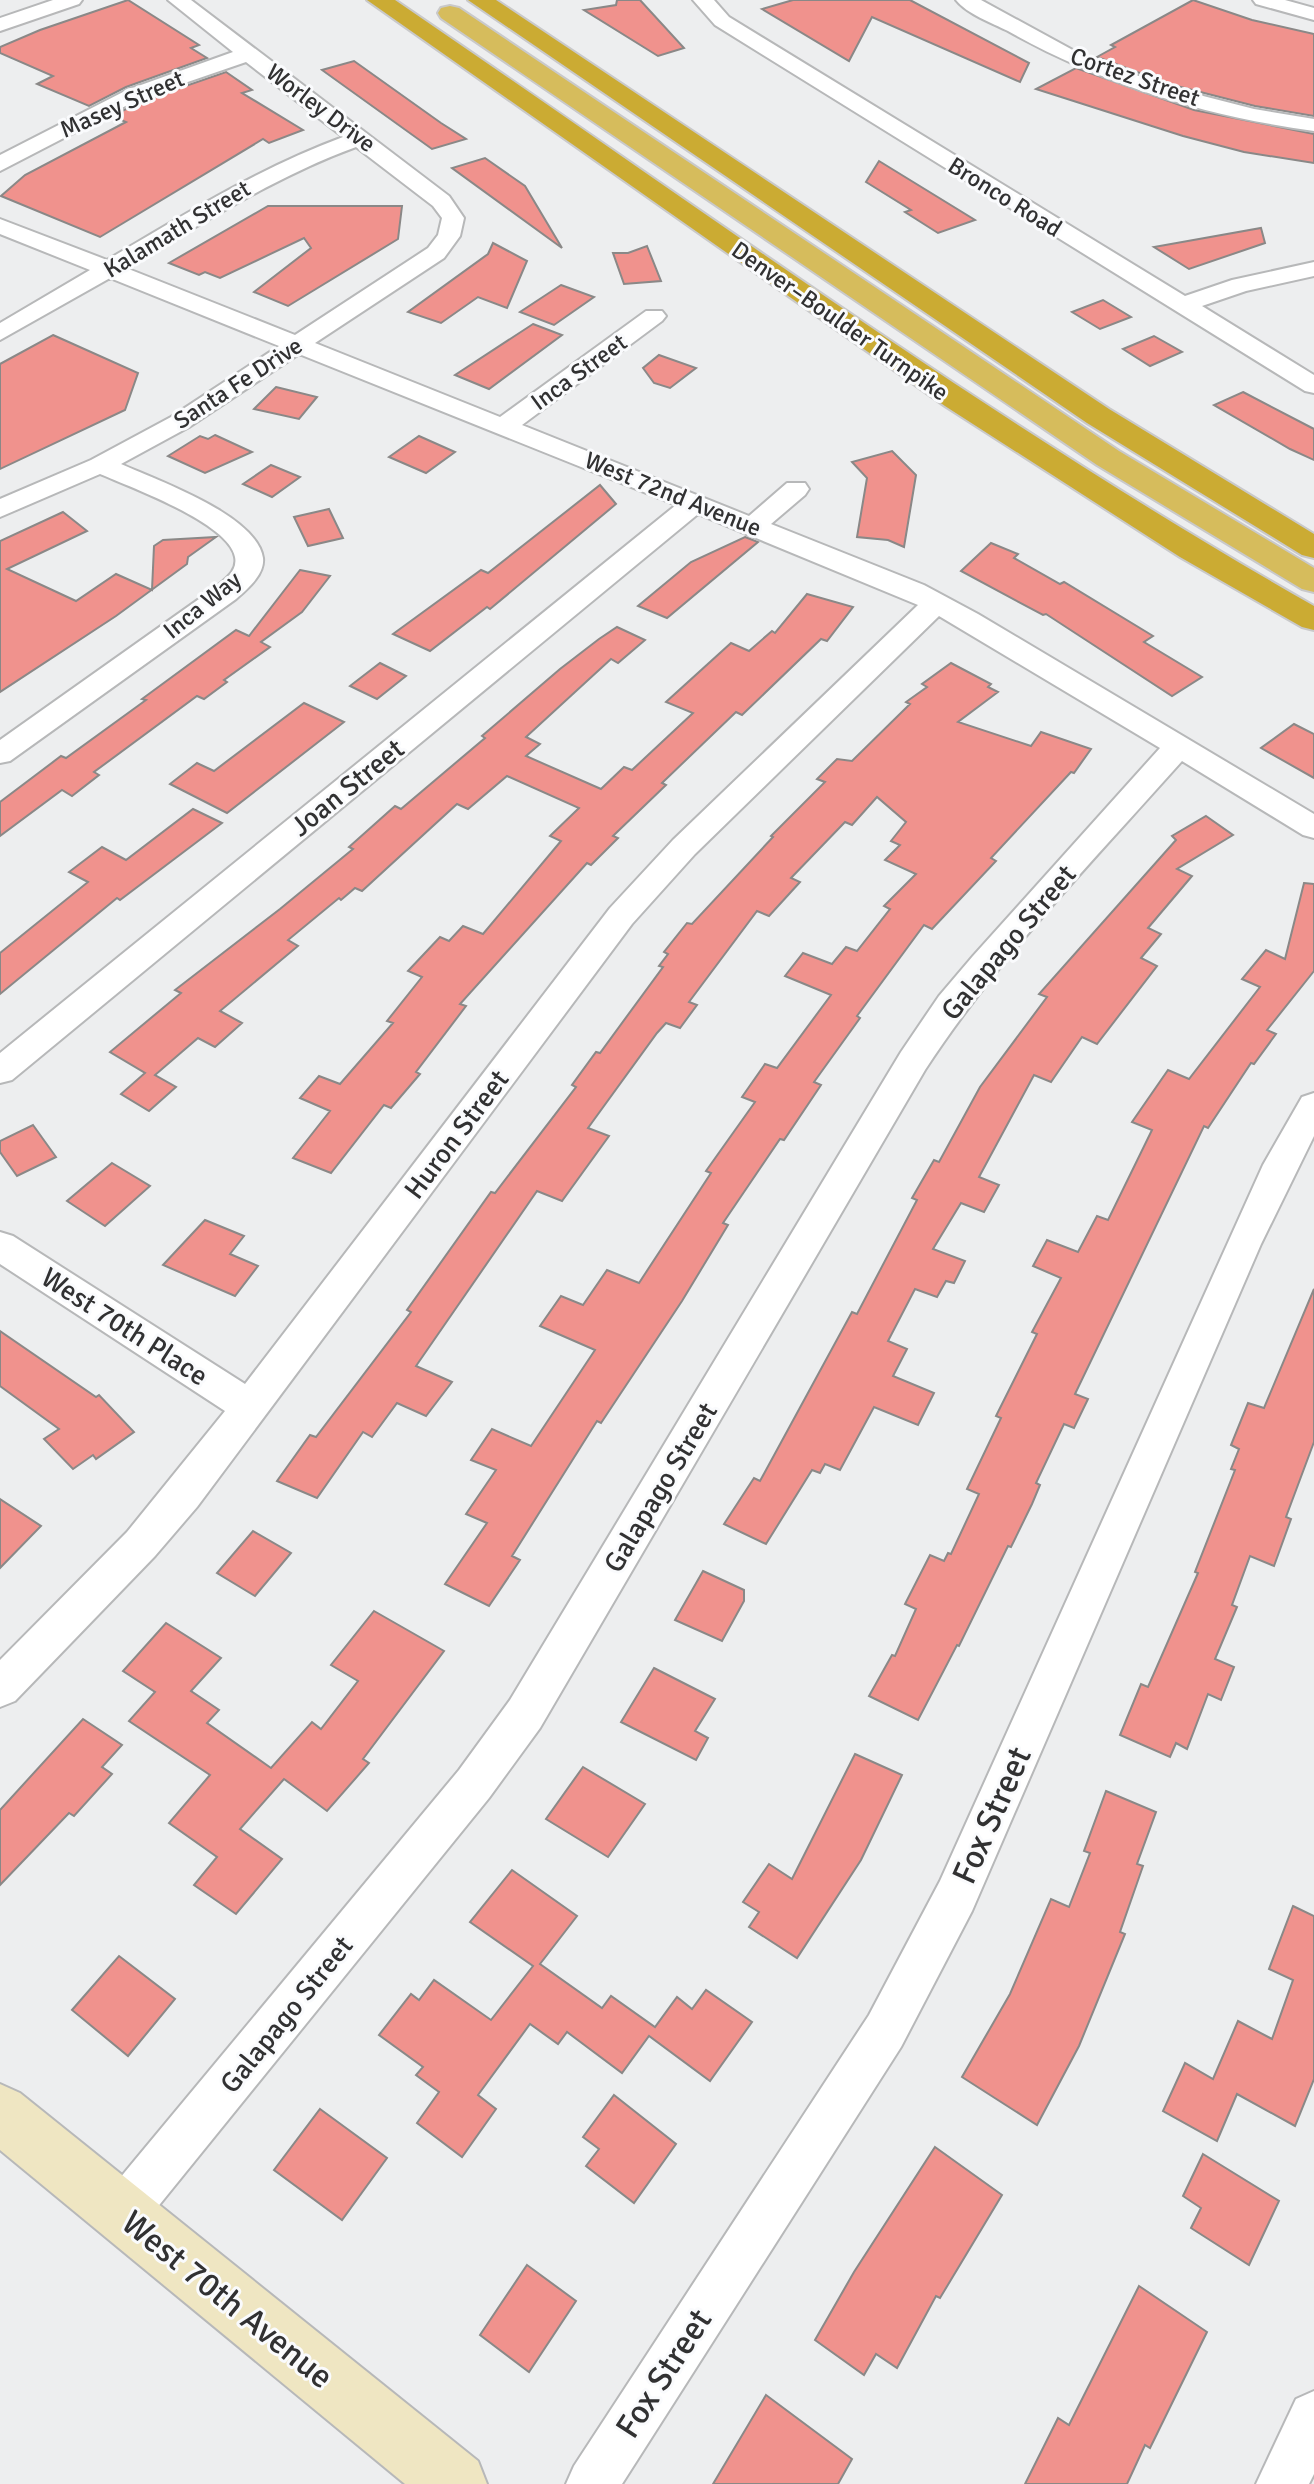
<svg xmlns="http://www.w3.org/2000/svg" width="1314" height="2484" font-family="Signika,sans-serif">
<rect width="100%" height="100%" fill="#edeeef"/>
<g fill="#f0928d" stroke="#8a8887" stroke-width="2">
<path d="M 128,0 L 199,45 L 191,48 L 207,58 L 126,87 L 89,106 L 37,84 L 53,76 L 0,53 L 0,47 L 40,30 Z"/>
<path d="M 617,0 L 640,0 L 684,48 L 658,56 L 584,10 L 616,5 Z"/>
<path d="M 793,0 L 910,0 L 1029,63 L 1020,82 L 872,17 L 849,61 L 762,9 Z"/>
<path d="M 1193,0 L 1252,20 L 1314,34 L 1314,116 L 1255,106 L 1169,84 L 1097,57 L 1115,47 L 1111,45 Z"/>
<path d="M 354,61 L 441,123 L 466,139 L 432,149 L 322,70 Z"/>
<path d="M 1076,68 L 1194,110 L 1314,134 L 1314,163 L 1244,152 L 1183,136 L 1036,89 Z"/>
<path d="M 226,72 L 252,90 L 242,93 L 303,130 L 269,143 L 263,139 L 100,237 L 1,196 L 25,175 L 126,122 L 112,116 L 142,101 Z"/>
<path d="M 485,158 L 525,186 L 562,248 L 452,168 Z"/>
<path d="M 879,161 L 975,220 L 938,233 L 905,212 L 911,210 L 866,182 Z"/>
<path d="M 268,206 L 402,206 L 398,239 L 288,306 L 254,292 L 311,248 L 304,238 L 220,278 L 205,272 L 199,275 L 169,263 Z"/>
<path d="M 1261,228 L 1265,243 L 1189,269 L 1154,247 Z"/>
<path d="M 493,243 L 527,261 L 507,308 L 478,297 L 441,323 L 408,312 L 488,254 Z"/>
<path d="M 647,246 L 661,281 L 624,284 L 613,253 L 628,253 Z"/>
<path d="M 561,285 L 594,297 L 554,325 L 520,312 Z"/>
<path d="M 1103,300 L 1131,317 L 1100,329 L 1072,312 Z"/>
<path d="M 533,324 L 562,335 L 489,389 L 455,375 Z"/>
<path d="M 53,335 L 138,373 L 125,410 L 0,469 L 0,364 Z"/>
<path d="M 1154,336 L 1182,352 L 1150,366 L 1123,349 Z"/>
<path d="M 659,355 L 696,368 L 670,388 L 654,383 L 643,368 Z"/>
<path d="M 276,387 L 317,397 L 299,419 L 254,409 Z"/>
<path d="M 1243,392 L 1314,429 L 1314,460 L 1290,449 L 1214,405 Z"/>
<path d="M 215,435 L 252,452 L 205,473 L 168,456 L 200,436 L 208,439 Z"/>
<path d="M 419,436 L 455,452 L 426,473 L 389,457 Z"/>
<path d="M 892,451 L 916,475 L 904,547 L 888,540 L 857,537 L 867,478 L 852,462 Z"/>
<path d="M 271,465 L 300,477 L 272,497 L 243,484 Z"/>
<path d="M 600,485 L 616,504 L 490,609 L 487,607 L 430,651 L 393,634 L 481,570 L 488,573 Z"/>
<path d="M 329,509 L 343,538 L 308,546 L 294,517 Z"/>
<path d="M 63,512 L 87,531 L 7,569 L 76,601 L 116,574 L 152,590 L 154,546 L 163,540 L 216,537 L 188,557 L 187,564 L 116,616 L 0,692 L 0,541 Z"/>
<path d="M 745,537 L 758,542 L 667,618 L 638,606 L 691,562 Z"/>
<path d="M 991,543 L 1018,554 L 1014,558 L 1060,584 L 1064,582 L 1153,636 L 1144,642 L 1202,677 L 1172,696 L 1046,614 L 1043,615 L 961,571 Z"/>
<path d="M 300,570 L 330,576 L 302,612 L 261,642 L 270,647 L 224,680 L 227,682 L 204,699 L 197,696 L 94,772 L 99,775 L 72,796 L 62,790 L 0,836 L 0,802 L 61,756 L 66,758 L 146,700 L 142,699 L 236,630 L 249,636 Z"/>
<path d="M 807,594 L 853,607 L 827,641 L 821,639 L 742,715 L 736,712 L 662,783 L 666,785 L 613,836 L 618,838 L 591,865 L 587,863 L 460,1004 L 466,1006 L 416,1072 L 420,1074 L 391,1108 L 384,1105 L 331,1173 L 293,1158 L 330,1111 L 300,1098 L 319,1076 L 340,1084 L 393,1023 L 387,1021 L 422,977 L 408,971 L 440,937 L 449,941 L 463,926 L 483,934 L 561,841 L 550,836 L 579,808 L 507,776 L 468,809 L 457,804 L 362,891 L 355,888 L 341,900 L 339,898 L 288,940 L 298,946 L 220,1011 L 242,1023 L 215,1047 L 198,1038 L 155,1075 L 176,1087 L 149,1111 L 121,1094 L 145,1073 L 110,1052 L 181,993 L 175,990 L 280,909 L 353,849 L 349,847 L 395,806 L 401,809 L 485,738 L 482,736 L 560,669 L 599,639 L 617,627 L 645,640 L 618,663 L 611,659 L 526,737 L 540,744 L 526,756 L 601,789 L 624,767 L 632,770 L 693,713 L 666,702 L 731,643 L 749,651 L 772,631 L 775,633 Z"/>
<path d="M 380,663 L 406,676 L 377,699 L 350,686 Z"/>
<path d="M 951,663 L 991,684 L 988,687 L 998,692 L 958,722 L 1031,746 L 1041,732 L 1091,749 L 1074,773 L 1071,772 L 991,858 L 996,861 L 932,929 L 924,925 L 857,1016 L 860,1018 L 814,1082 L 821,1085 L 784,1140 L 780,1139 L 723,1223 L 728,1225 L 682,1301 L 601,1423 L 597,1421 L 512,1556 L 520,1560 L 489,1606 L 445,1584 L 487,1523 L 466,1514 L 496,1470 L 471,1460 L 492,1429 L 531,1446 L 595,1350 L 540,1326 L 561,1296 L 583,1305 L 607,1270 L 639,1283 L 711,1173 L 706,1171 L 755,1102 L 742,1097 L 765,1064 L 777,1068 L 831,995 L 785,976 L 803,953 L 832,964 L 846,947 L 857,951 L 890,909 L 884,906 L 916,874 L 885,860 L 900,845 L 891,841 L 906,822 L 877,797 L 852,825 L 845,822 L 791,878 L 800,882 L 769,916 L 757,911 L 689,1002 L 697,1005 L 680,1028 L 666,1023 L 657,1033 L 588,1128 L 609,1136 L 562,1201 L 537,1191 L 416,1366 L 452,1382 L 426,1416 L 397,1403 L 372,1437 L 363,1432 L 317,1498 L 277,1481 L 310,1435 L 316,1437 L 411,1312 L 407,1310 L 491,1192 L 495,1193 L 576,1087 L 572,1085 L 596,1052 L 600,1053 L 663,967 L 659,966 L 668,954 L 664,952 L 687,923 L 692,924 L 773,837 L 771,836 L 825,782 L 817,779 L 837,759 L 852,761 L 910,704 L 906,702 L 927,687 L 922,684 Z"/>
<path d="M 304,703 L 344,722 L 227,813 L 170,784 L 197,763 L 214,771 Z"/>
<path d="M 1294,724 L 1314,734 L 1314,778 L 1261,748 Z"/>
<path d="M 193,809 L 222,823 L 120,900 L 117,898 L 0,994 L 0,953 L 88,882 L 69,872 L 102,847 L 126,860 Z"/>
<path d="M 1206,816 L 1233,835 L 1177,869 L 1192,876 L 1148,928 L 1161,934 L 1141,958 L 1157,966 L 1097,1044 L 1082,1037 L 1051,1082 L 1034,1075 L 979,1177 L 999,1185 L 984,1212 L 961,1203 L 933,1249 L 965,1261 L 954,1283 L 946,1281 L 937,1297 L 915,1289 L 888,1341 L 907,1349 L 893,1376 L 934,1393 L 918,1425 L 874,1407 L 840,1470 L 825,1464 L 820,1473 L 812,1470 L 766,1544 L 724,1524 L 754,1478 L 760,1481 L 852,1312 L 857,1314 L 917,1200 L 912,1198 L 934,1160 L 939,1162 L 980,1087 L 1047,997 L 1039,994 L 1176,840 L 1172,836 Z"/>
<path d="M 1304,883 L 1314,884 L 1314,971 L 1267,1030 L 1276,1034 L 1254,1064 L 1251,1063 L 1208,1128 L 1204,1126 L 1075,1394 L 1088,1399 L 1074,1428 L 1064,1424 L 1036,1483 L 1040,1485 L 1032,1504 L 1011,1547 L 1008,1546 L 959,1646 L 957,1645 L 918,1720 L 869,1696 L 892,1655 L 895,1656 L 916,1609 L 905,1604 L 930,1555 L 944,1561 L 948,1553 L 951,1554 L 979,1494 L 967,1489 L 1001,1418 L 996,1416 L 1037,1334 L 1032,1332 L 1061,1278 L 1033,1266 L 1047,1240 L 1078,1252 L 1097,1216 L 1108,1220 L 1152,1130 L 1132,1122 L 1168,1070 L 1189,1079 L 1260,987 L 1242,979 L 1266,950 L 1285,959 Z"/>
<path d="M 33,1125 L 56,1157 L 17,1176 L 0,1152 L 0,1141 Z"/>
<path d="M 112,1163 L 150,1186 L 105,1226 L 67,1201 Z"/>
<path d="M 205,1220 L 244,1236 L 230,1254 L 258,1266 L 235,1296 L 163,1265 Z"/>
<path d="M 1314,1289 L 1314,1442 L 1286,1517 L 1291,1519 L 1274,1566 L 1250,1556 L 1232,1605 L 1237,1607 L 1215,1659 L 1234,1667 L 1221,1700 L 1208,1694 L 1187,1749 L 1176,1743 L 1170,1757 L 1120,1735 L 1141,1684 L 1148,1687 L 1198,1573 L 1195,1572 L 1235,1470 L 1231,1469 L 1239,1449 L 1231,1445 L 1248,1403 L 1264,1408 Z"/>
<path d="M 0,1331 L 96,1397 L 99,1395 L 134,1432 L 96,1459 L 93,1455 L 73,1469 L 44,1439 L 59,1429 L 0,1386 Z"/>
<path d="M 0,1499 L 41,1526 L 0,1568 Z"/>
<path d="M 253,1531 L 291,1553 L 255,1596 L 217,1573 Z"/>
<path d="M 703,1571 L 744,1590 L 744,1601 L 722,1641 L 675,1620 Z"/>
<path d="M 374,1611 L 444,1651 L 363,1759 L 369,1763 L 327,1811 L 284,1779 L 240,1829 L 282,1859 L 236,1914 L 194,1885 L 217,1857 L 169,1823 L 210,1775 L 129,1721 L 155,1692 L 123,1671 L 166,1623 L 221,1658 L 191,1691 L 219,1710 L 207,1723 L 271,1768 L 312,1722 L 321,1729 L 358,1681 L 331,1665 Z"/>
<path d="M 654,1668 L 715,1699 L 695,1731 L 708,1738 L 696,1760 L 621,1722 Z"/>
<path d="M 83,1719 L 122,1745 L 102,1767 L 112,1774 L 74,1816 L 69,1813 L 0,1885 L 0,1810 Z"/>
<path d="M 855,1754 L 902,1775 L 861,1860 L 797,1958 L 749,1927 L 759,1912 L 743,1902 L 769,1864 L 792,1879 Z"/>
<path d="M 583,1767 L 645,1804 L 608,1857 L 546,1819 Z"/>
<path d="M 1106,1791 L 1156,1812 L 1137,1864 L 1143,1866 L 1120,1932 L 1125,1934 L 1079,2046 L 1037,2125 L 962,2077 L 1010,1994 L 1051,1899 L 1069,1907 L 1090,1853 L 1084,1851 Z"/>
<path d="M 512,1870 L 577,1916 L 540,1964 L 602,2008 L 611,1996 L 655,2027 L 677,1997 L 692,2009 L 706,1990 L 752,2022 L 710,2081 L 649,2036 L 622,2073 L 567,2032 L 558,2044 L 530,2024 L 478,2095 L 496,2109 L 462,2157 L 417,2123 L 439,2092 L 416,2075 L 423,2067 L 379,2035 L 411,1994 L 419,2000 L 434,1980 L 491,2020 L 533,1966 L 470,1922 Z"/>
<path d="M 1293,1906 L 1314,1916 L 1314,2079 L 1295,2126 L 1237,2094 L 1217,2141 L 1163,2111 L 1185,2063 L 1213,2079 L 1238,2021 L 1272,2039 L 1293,1980 L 1269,1969 Z"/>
<path d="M 119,1956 L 175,1999 L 128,2056 L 72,2010 Z"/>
<path d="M 614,2095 L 676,2144 L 634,2203 L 586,2166 L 599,2149 L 583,2137 Z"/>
<path d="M 320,2109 L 387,2158 L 342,2220 L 274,2170 Z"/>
<path d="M 935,2147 L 1002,2195 L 940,2298 L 936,2296 L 897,2368 L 876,2354 L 864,2375 L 815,2340 L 854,2272 Z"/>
<path d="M 1203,2154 L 1279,2201 L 1249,2265 L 1191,2228 L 1201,2208 L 1183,2196 Z"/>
<path d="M 527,2265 L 576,2301 L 529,2372 L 480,2335 Z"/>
<path d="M 1139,2286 L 1207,2332 L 1150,2448 L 1145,2445 L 1127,2484 L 1025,2484 L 1058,2418 L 1069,2425 Z"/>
<path d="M 766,2395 L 852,2459 L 838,2484 L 713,2484 Z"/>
</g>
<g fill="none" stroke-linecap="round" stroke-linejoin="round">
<g stroke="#b7b8b9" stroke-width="4">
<g id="minor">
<path d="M 53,0 L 82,0 L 79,4 L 0,31 L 0,18 Z"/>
<path d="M 168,0 L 191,0 L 449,196 L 464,218 L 460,236 L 444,258 L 315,343 L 500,417 L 646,311 L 662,311 L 666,316 L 662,321 L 522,425 L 749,516 L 787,483 L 805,483 L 809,489 L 805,495 L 771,524 L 924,585 L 978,614 L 1314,814 L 1314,838 L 1303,835 L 1182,761 C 1093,861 998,958 925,1070 L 540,1728 L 489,1798 L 139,2230 L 122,2237 L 105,2230 L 98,2213 L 105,2196 L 459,1770 L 510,1700 L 901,1052 L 939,996 L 973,956 L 1160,748 L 939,616 L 695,854 L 632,924 L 197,1507 L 155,1556 L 15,1701 L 0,1707 L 0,1660 L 127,1532 L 225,1411 L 0,1264 L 0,1232 L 13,1236 L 245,1384 L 610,908 L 673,840 L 918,605 L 698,514 L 12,1080 L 0,1083 L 0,1053 L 676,505 L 299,354 L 189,427 L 121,464 C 156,480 257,515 263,558 C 265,575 246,590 236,599 L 10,761 L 0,763 L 0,740 L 216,587 C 225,579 238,571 235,557 C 229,523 130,487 100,474 L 0,517 L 0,499 L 91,460 L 171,417 L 279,346 L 110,278 L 0,340 L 0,323 L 90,270 L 0,234 L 0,219 L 107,260 C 184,215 259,168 343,137 L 246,62 L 141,98 L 0,171 L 0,155 L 127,90 L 233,52 ZM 356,147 L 433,206 L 442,218 L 438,235 L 428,248 L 295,335 L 126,268 C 202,224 274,177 356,147 Z"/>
<path d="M 693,0 L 714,0 L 729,17 L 1185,296 L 1232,280 L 1314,262 L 1314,276 L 1246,291 L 1202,306 L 1314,375 L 1314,393 L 1305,391 L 715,25 Z"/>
<path d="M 956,0 L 981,0 L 1080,54 L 1168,87 L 1254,109 L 1314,119 L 1314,131 C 1205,116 1104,85 1008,31 C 992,23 967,14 956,0 Z"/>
<path d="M 1253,0 L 1285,0 L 1314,8 L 1314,20 L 1256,4 Z"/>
<path d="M 1314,1093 L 1314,1136 L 1261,1244 L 972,1911 L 901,2047 L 622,2484 L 566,2484 L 574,2466 L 869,2015 L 940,1881 L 1263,1165 L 1302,1097 Z"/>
<path d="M 1314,2391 L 1314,2474 L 1309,2484 L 1256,2484 L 1296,2399 Z"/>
</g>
</g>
<g stroke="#b7b8b9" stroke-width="4">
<path id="secondary" d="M 0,2084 L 20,2093 L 478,2461 L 487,2484 L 405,2484 L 0,2150 Z"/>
</g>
<g stroke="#c9c9ca" stroke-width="4">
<path id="trunk" d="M 450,6 L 459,8 L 1119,451 L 1314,568 L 1314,592 L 1302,589 L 1097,465 L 441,18 L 438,13 L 441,8 Z"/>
</g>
<g stroke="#c9c9ca" stroke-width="4">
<g id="motorway">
<path d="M 367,0 L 395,0 C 699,207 994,424 1314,606 L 1314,630 L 1302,627 L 1180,557 L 945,406 Z"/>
<path d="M 468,0 L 496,0 L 1109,409 L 1314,534 L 1314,558 L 1302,555 L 1087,423 Z"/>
</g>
</g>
<use href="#minor" fill="#fff" fill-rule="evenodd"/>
<use href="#secondary" fill="#efe6c2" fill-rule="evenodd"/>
<use href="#trunk" fill="#d6bc5c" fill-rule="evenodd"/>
<use href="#motorway" fill="#cbab33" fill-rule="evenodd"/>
</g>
<g text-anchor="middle" stroke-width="6" stroke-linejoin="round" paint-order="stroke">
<g font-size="24" fill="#313132" stroke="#fafbfd">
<text transform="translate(1135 77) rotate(19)" y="8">Cortez Street</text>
<text transform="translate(122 104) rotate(-24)" y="8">Masey Street</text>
<text transform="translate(321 108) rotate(37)" y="8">Worley Drive</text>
<text transform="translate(1005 197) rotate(32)" y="8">Bronco Road</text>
<text transform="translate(177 229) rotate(-31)" y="8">Kalamath Street</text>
<text transform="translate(840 321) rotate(35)" y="8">Denver–Boulder Turnpike</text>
<text transform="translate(579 372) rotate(-36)" y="8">Inca Street</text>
<text transform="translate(238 383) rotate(-33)" y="8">Santa Fe Drive</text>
<text transform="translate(673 494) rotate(22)" y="8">West 72nd Avenue</text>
<text transform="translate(202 605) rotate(-39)" y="8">Inca Way</text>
</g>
<g font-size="28" fill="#313132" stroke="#fafbfd">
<text transform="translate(347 787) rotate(-39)" y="10">Joan Street</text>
<text transform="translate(1008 942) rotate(-50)" y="10">Galapago Street</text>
<text transform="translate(456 1134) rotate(-53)" y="10">Huron Street</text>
<text transform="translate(125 1326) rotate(33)" y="10">West 70th Place</text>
<text transform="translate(660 1487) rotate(-59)" y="10">Galapago Street</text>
<text transform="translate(286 2014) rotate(-51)" y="10">Galapago Street</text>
</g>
<g font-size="34" fill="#313132" stroke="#fafbfd">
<text transform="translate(991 1815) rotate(-66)" y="12">Fox Street</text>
<text transform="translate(228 2299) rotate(39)" y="12">West 70th Avenue</text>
<text transform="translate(663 2373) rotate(-57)" y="12">Fox Street</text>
</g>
</g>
</svg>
